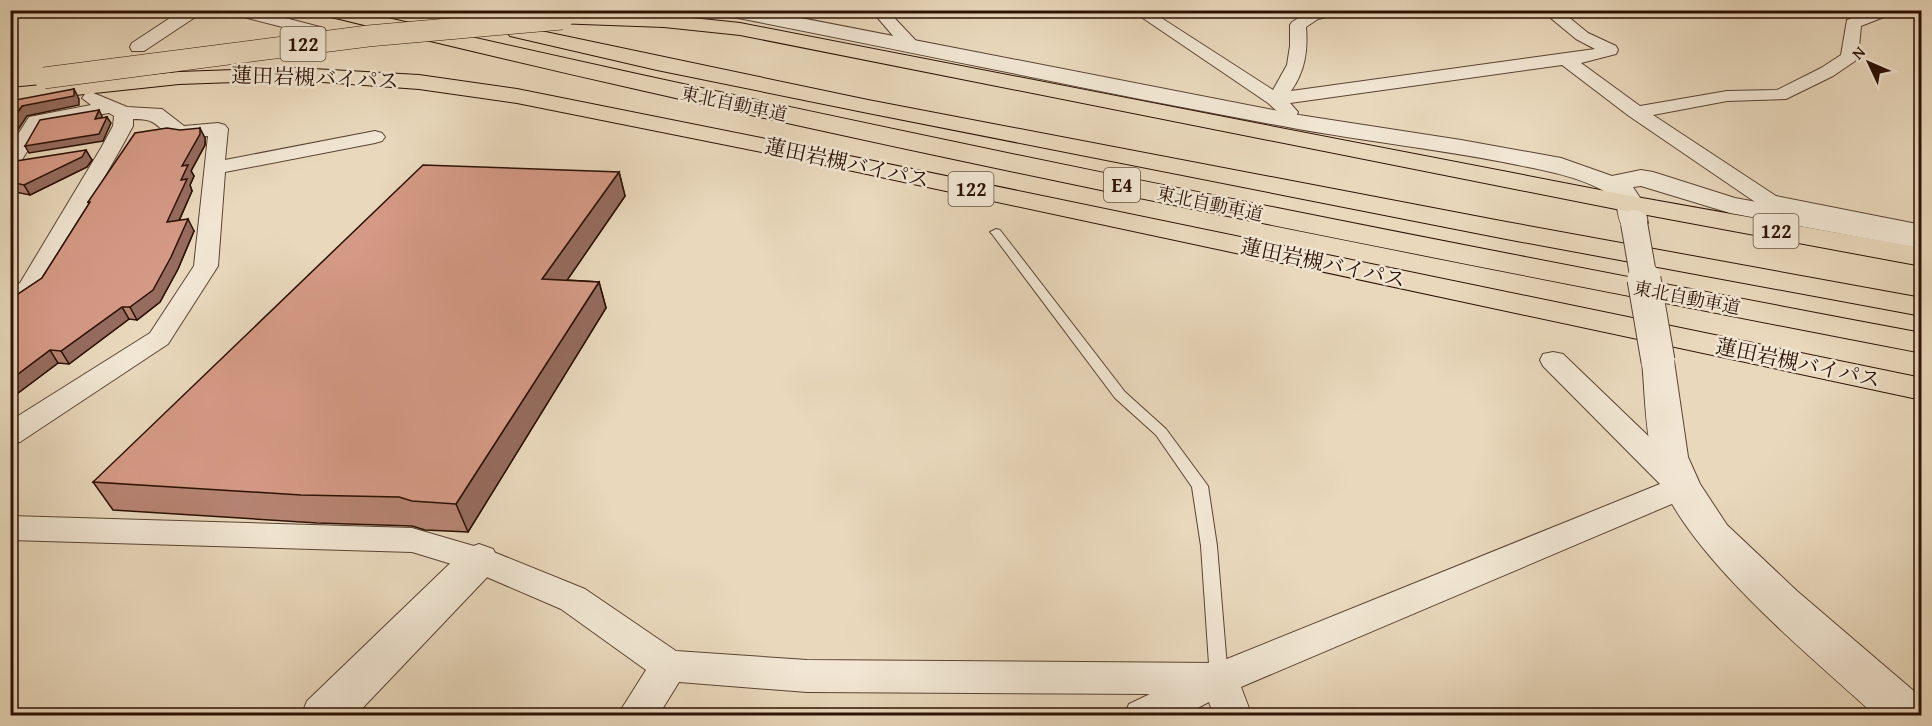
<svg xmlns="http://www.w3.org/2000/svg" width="1932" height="726" font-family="'Gentium Book Plus','Noto Serif JP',serif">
<rect width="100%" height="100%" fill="#e9d8bc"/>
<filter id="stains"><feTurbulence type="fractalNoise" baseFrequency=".00333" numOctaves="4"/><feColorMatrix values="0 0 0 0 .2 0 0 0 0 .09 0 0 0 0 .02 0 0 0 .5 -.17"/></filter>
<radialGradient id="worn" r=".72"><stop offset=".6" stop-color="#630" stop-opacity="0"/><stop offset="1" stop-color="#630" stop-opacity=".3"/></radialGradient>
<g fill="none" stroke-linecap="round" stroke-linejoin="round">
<g stroke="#5b4333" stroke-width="2">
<path id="service" d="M 996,229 L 1000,230 L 1125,392 L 1166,429 L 1208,486 L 1217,546 L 1228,679 L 1226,685 L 1219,687 L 1212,685 L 1210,679 L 1201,546 L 1192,487 L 1156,435 L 1115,398 L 992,234 L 990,232 Z"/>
</g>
<g stroke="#5b4333" stroke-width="2">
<g id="minor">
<path d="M 185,10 L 206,10 L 144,51 L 132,51 L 130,47 L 132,43 L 170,18 Z"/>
<path d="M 226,10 L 254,10 L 324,28 L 326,31 L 318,36 L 228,13 Z"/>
<path d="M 871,10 L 887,10 L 918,43 L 920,47 L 918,51 L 906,51 Z"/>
<path d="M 1131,10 L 1149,10 L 1273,90 L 1287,65 L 1290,46 L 1290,25 L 1292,22 L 1312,10 L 1346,10 L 1344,13 L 1318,19 L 1306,27 C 1308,51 1305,71 1291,91 L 1595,49 L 1576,39 L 1541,10 L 1560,10 L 1588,33 L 1616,46 L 1618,50 L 1616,54 L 1581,63 L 1640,106 L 1727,91 L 1777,90 L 1821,68 L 1841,55 L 1847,20 L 1873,10 L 1896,10 L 1894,13 L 1861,26 L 1858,57 L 1855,61 L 1833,76 L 1786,99 L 1727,101 L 1653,115 L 1776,196 L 1922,225 L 1922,239 L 1761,206 L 1629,116 L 1562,65 L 1290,103 L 1298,112 L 1296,116 C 1283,119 1277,111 1268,103 Z"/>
<path d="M 91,92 L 127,107 L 162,109 L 184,126 L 218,123 L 225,125 L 228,129 L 225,160 L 375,131 L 382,133 L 385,137 L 382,141 L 375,143 L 225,172 L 218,266 L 168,344 L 20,442 L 10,445 L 10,421 L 150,333 L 194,266 L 208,136 C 197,136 182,141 173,136 C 153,126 159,119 133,119 L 133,126 L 121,148 L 41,288 L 38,293 L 10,306 L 10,288 L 20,283 L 101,148 L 113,126 L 114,116 L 109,113 L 43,125 L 17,168 L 10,170 L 10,147 L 29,117 L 91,105 L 82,98 L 85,94 Z"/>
<path d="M 1553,352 L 1563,354 L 1693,479 L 1698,487 L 1693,495 L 1241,687 L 1252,716 L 1214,716 L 1209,702 L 1182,716 L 1124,716 L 1129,704 L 1150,694 L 807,692 L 679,682 L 658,716 L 617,716 L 646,670 L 561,609 L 468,569 L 412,552 L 10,540 L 10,516 L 412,528 L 491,551 L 585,589 L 676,651 L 807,660 L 1217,663 L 1660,484 L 1543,366 L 1540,360 L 1543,354 Z"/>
</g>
</g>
<g stroke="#5b4333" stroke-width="2">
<g id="tertiary">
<path d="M 719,10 L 760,10 L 1299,115 L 1461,140 L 1561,158 L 1612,176 L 1641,170 L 1653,172 L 1735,198 L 1922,232 L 1922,249 L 1730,213 L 1641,186 L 1633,187 L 1644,204 L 1648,223 L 1644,229 L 1634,231 L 1624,229 C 1613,213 1624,202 1602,190 C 1572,174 1536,169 1503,162 C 1435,149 1366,141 1298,129 C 1107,94 918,53 728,16 L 721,14 Z"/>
<path d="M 1658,351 L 1670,354 L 1674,361 L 1688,457 L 1700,484 L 1727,525 L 1797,591 L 1922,698 L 1922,716 L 1876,716 C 1810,655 1671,544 1652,456 C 1645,426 1645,392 1642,361 L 1646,354 Z"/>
<path d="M 479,544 L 493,549 L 499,560 L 493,571 L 355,716 L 301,716 L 307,701 L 465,549 Z"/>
</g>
</g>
<g stroke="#2c1105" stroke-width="2">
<g id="trunk">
<path d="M 562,13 L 664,15 L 740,23 L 1631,196 L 1922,248 L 1922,266 L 1631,212 L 740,35 L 664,27 L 555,23 L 552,19 L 555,15 Z"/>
<path d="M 295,68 L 419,75 L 517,89 L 806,147 L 1922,378 L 1922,400 L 806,161 L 517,103 L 419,89 L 295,80 L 179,84 L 10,102 L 10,88 L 179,72 Z"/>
</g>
</g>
<g stroke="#2c1105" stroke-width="2">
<g id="motorway">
<path d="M 317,10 L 353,10 C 873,130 1397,234 1922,333 L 1922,353 C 1386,249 849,145 319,14 Z"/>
<path d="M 517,26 L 868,100 L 1501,221 L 1922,298 L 1922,316 L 1501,238 L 868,113 L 657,70 L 510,36 L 507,32 L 510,28 Z"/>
</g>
</g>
<use href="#service" fill="#f1e6d3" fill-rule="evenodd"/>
<use href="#minor" fill="#f1e6d3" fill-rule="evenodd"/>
<use href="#tertiary" fill="#f1e6d3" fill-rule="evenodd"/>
<use href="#trunk" fill="#e9d8bc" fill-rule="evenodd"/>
<use href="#motorway" fill="#e9d8bc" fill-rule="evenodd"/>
<g stroke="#5b4333" stroke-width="28" stroke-linecap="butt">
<path id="tertiary-bridge-far1" d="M 1634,223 L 1644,280"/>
</g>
<g stroke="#5b4333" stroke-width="35" stroke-linecap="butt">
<path id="tertiary-bridge" d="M 1644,279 L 1658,361"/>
</g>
<g stroke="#2c1105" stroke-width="22" stroke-linecap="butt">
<path id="trunk-bridge" d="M 44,78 L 368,36 L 562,19"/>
</g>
<use href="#tertiary-bridge-far1" stroke="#f1e6d3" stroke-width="26"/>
<use href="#tertiary-bridge" stroke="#f1e6d3" stroke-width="33"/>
<use href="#trunk-bridge" stroke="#e9d8bc" stroke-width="21"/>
</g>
<g fill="#b78473" stroke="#2c1105" stroke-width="1.5">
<path d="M 205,138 L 205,145 L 191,171 L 194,176 L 190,185 L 192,191 L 179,221 L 194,231 L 178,269 L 160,302 L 137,320 L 129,319 L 69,364 L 58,363 L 10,399 L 10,296 L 15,296 L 42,278 L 89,204 L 88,202 Z"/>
<path d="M 92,160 L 87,167 L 30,195 L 10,191 L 10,162 Z"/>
<path d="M 619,172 L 625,196 L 567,280 L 599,282 L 606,308 L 468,532 L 425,530 L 412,526 L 317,523 L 113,510 L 93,482 Z"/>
</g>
<g fill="#956c5e" stroke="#2c1105" stroke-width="1.5">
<path d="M 74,89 L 79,99 L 79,105 L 27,116 L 10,142 L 10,123 L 22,106 Z"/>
<path d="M 99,110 L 102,116 L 99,125 L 95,119 Z"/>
<path d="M 107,117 L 111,123 L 103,141 L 29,153 L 25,146 Z"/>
<path d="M 200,128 L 205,138 L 205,145 L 191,171 L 194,176 L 190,185 L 192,191 L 173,234 L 167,222 L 182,166 Z"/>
<path d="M 86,150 L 92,160 L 87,167 L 30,195 L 24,185 Z"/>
<path d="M 619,172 L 625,196 L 550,305 L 542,279 Z"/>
<path d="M 188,219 L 194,231 L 178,269 L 160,302 L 137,320 L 130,307 Z"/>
<path d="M 599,282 L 606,308 L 468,532 L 456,504 Z"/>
<path d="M 122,307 L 129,319 L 69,364 L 61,351 Z"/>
<path d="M 50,350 L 58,363 L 10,399 L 10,380 Z"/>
</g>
<g fill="#d59a86" stroke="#2c1105" stroke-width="1.5">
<path d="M 74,89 L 74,96 L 22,106 L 10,123 L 10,101 Z"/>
<path d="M 99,110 L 95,119 L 107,117 L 99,134 L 25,146 L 40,120 Z"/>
<path d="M 167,128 L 180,130 L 200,128 L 200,134 L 182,166 L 188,165 L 181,180 L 187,179 L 167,222 L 188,219 L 171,257 L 153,290 L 130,307 L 122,307 L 61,351 L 50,350 L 10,380 L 10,296 L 15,296 L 42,278 L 90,202 L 88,202 L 135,133 Z"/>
<path d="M 86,150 L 82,157 L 24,185 L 10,182 L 10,162 Z"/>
<path d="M 423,165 L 619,172 L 542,279 L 599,282 L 456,504 L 412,501 L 399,497 L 301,495 L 93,482 Z"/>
</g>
<g text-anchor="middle" stroke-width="5" stroke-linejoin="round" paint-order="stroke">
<g font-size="18" fill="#2c1105" stroke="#f1e6d3">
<text transform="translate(734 104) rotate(12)" y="6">東北自動車道</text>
<text transform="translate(1210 204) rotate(12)" y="6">東北自動車道</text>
<text transform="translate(1687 298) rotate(11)" y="6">東北自動車道</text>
</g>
<g fill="#f1e6d3" stroke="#675143" stroke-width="1.5">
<rect x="280.5" y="27" width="45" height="34" rx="4.5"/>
<rect x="1104" y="168" width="36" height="34" rx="4.5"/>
<rect x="948.5" y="172" width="45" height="34" rx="4.5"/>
<rect x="1753.5" y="214" width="45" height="34" rx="4.5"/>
</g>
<g font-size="20" font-weight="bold" fill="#2c1105">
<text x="303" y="51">122</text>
<text x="1122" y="192">E4</text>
<text x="971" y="196">122</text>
<text x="1776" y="238">122</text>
</g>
<g font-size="21" fill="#2c1105" stroke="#f1e6d3">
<text transform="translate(315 78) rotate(2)" y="7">蓮田岩槻バイパス</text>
<text transform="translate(847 163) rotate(12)" y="7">蓮田岩槻バイパス</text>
<text transform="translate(1323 263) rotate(12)" y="7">蓮田岩槻バイパス</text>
<text transform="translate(1798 363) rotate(12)" y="7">蓮田岩槻バイパス</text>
</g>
</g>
<rect width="1932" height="726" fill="none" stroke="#e9d8bc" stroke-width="36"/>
<rect x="12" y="12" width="1908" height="702" fill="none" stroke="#2c1105" stroke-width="3"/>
<rect x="18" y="18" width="1896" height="690" fill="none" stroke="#2c1105" stroke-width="1.5"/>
<g transform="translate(1869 63) rotate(314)" stroke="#f1e6d3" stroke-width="4.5" paint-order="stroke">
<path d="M0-4.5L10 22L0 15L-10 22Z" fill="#2c1105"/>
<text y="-9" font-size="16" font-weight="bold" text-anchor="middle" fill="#2c1105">N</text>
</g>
<rect width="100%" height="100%" filter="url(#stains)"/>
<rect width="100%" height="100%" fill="url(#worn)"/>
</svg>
